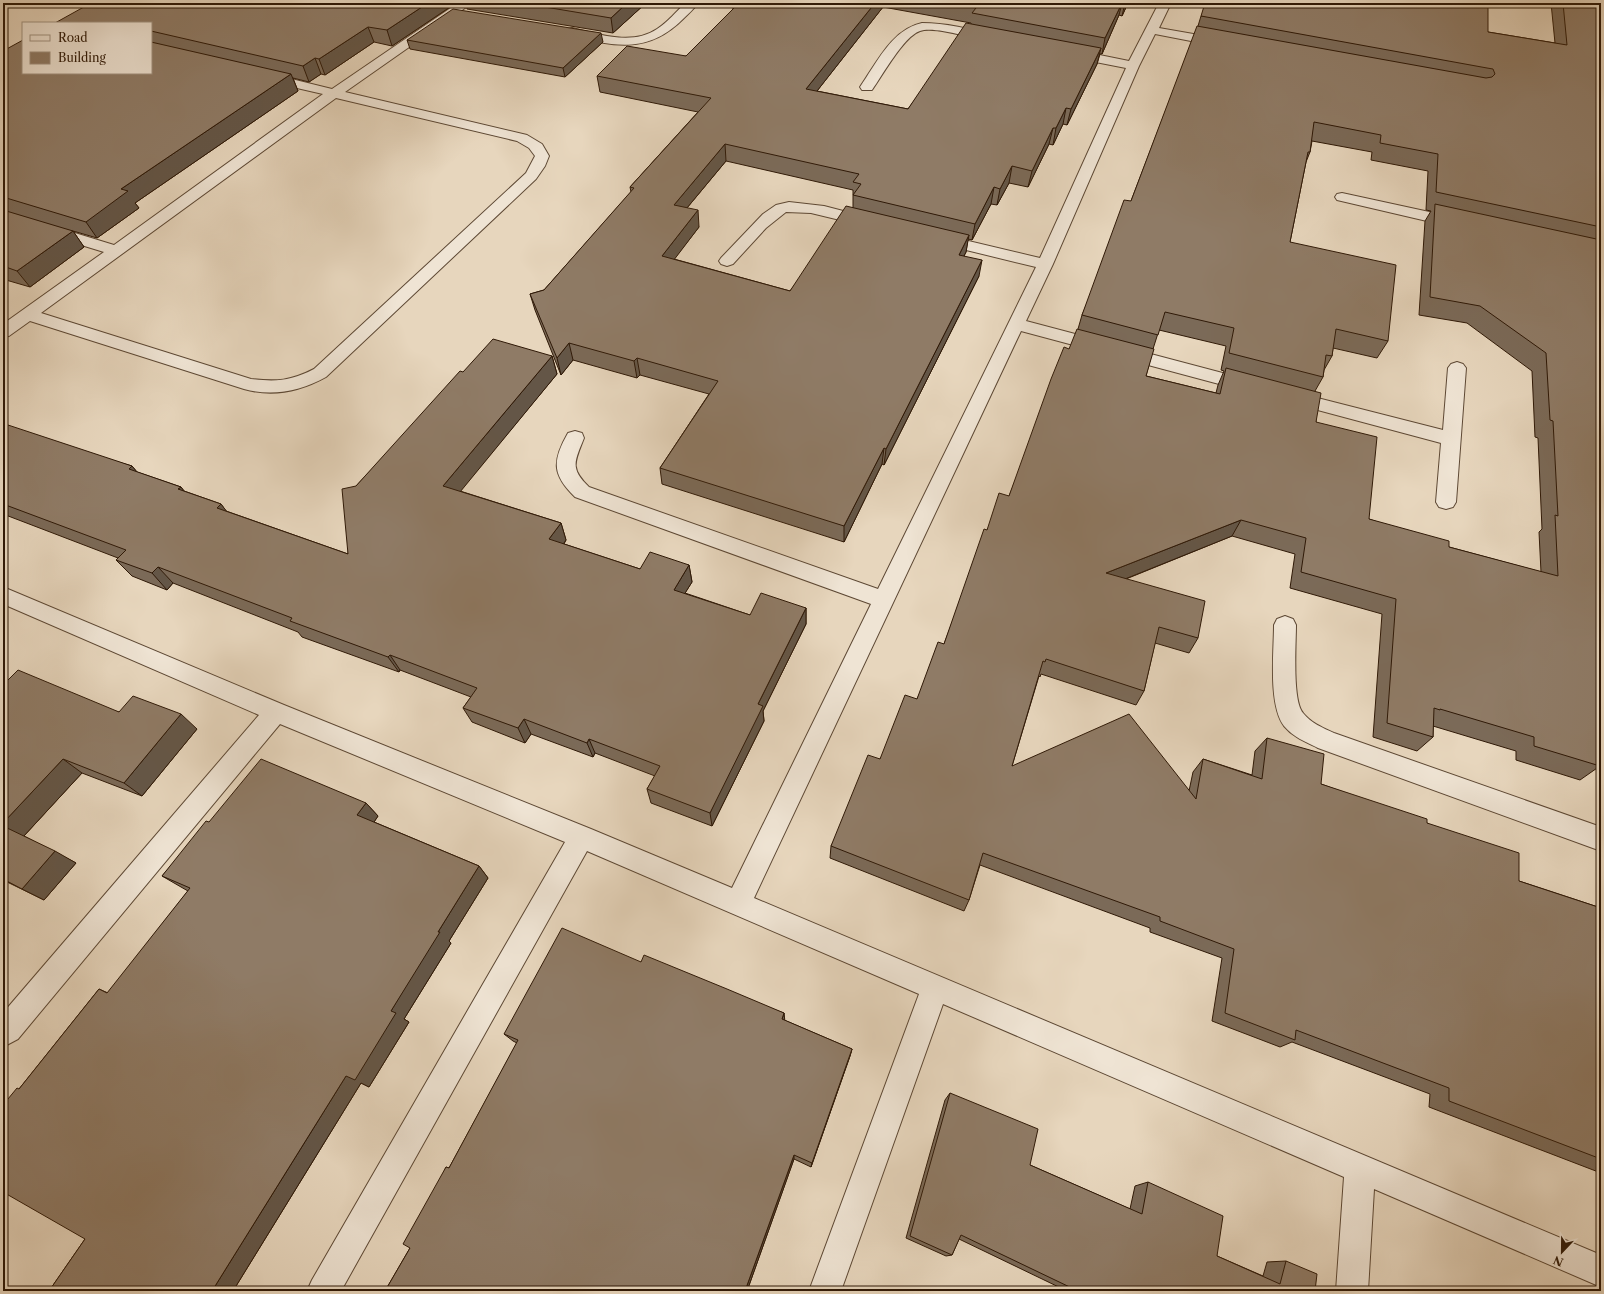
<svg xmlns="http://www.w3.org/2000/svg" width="1604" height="1294" font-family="'Libre Caslon Text',serif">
<rect width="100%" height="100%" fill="#e7d6bd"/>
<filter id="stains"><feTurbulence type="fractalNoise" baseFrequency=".005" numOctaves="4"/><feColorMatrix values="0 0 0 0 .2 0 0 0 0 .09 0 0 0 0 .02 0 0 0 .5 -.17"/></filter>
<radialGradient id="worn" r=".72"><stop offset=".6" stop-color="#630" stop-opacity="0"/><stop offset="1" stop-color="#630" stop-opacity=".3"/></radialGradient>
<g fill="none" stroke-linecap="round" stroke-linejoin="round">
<g stroke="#5d4834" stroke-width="2">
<g id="street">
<path d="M 458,3 L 472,3 L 345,92 L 527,135 L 542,144 L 549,156 L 545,166 L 536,179 L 326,377 C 301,391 272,397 244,389 L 30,321 L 9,336 L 3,337 L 3,324 L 104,252 L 3,221 L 3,211 L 114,245 L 323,94 L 262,80 L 260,77 L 262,74 L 267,73 L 332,89 ZM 336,98 L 517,141 L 529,148 L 535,156 L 526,173 L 314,369 C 291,381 276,382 251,379 L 41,313 Z"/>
<path d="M 685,3 L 698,3 C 694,9 688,14 683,19 C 647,55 613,46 568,35 L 566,32 L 568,29 L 572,28 C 599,34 632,46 657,29 C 668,22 676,12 685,3 Z"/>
<path d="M 1159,3 L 1171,3 L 1159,28 L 1222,39 L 1226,40 L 1228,43 L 1226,46 L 1222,47 L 1155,34 L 1139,66 L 1053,264 L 1026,321 L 1249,380 L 1255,382 L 1258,386 L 1255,390 L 1249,392 L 1021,331 L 754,898 L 1601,1255 L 1601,1287 L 1374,1189 L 1368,1291 L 1336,1291 L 1344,1177 L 943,1004 L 841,1291 L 809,1291 L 919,994 L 587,851 L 341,1291 L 307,1291 L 312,1280 L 565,842 L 280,724 L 18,1039 L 3,1047 L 3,1013 L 259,715 L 3,604 L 3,587 L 284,705 L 591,829 L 732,888 L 871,604 L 575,497 C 552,475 552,461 568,433 L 575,431 L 582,433 L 584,438 C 575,461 569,468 589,487 L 878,589 L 1036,267 L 933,242 L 931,239 L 933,236 L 939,234 L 1040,258 L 1126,68 L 1070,57 L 1066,56 L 1064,53 L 1066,50 L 1070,49 L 1129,61 Z"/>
<path d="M 922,23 C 946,23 970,29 993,35 L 995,38 L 993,41 L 989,42 C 973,38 934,26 920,31 C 904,36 882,76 872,90 L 862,90 L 860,87 C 876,64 892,29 922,23 Z"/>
<path d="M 1342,193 L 1457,218 L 1462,220 L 1465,223 L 1462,226 L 1457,228 L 1337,200 L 1335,197 L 1337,194 Z"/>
<path d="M 789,202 L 824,206 L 874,219 L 877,222 L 874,225 L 869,227 L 811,213 L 786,212 L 766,228 L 733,264 L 727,266 L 721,264 L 719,261 L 721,258 L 763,214 L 776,205 Z"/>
<path d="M 1457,362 L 1463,364 L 1466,368 L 1456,502 L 1453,507 L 1446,509 L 1439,507 L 1436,502 L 1441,443 L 1284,401 L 1281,397 L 1284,393 L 1290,391 L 1443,430 L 1448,368 L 1451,364 Z"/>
<path d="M 1285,616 L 1293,619 L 1296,625 C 1296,643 1292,701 1303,713 C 1311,723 1323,728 1334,733 L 1601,827 L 1601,851 L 1318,748 C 1306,742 1293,737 1284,726 C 1268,704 1274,652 1274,625 L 1277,619 Z"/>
</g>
</g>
<use href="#street" fill="#efe4d4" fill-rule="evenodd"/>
</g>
<g fill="#7b6a58" stroke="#2f1907" fill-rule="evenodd">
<path d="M 91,3 L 456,3 L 392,46 L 374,42 L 325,75 L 321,74 L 309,82 L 293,78 L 298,91 L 135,203 L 139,208 L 97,238 L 73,231 L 84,247 L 30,287 L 6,280 L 3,282 L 3,51 L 151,73 L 151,23 Z"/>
<path d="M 466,3 L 646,3 L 613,33 L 467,9 Z"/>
<path d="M 732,3 L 1128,3 L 1122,16 L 1119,15 L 1102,54 L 1100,54 L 1097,64 L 1067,125 L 1063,124 L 1053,145 L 1049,144 L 1028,187 L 1009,183 L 997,205 L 991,204 L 972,240 L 968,239 L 966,252 L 964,256 L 979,276 L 884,465 L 882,464 L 844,542 L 662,484 L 660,468 L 709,394 L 640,375 L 637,378 L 573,360 L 561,375 L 535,310 L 530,294 L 544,290 L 631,192 L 630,187 L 698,112 L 600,92 L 597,76 L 686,56 L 733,9 ZM 883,7 L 971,23 L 971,24 L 908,109 L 817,91 ZM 726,161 L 853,190 L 853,208 L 790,291 L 674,259 L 699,227 L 687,208 Z"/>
<path d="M 1551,3 L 1601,3 L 1601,755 L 1599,754 L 1600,766 L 1580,780 L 1516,760 L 1516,751 L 1433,726 L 1433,737 L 1417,751 L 1373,737 L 1382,614 L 1290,588 L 1295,554 L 1232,536 L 1126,579 L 1198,638 L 1189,653 L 1155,643 L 1144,691 L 1136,705 L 1041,674 L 1040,677 L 1039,676 L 1012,766 L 1189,791 L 1193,772 L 1203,759 L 1252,775 L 1255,751 L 1267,738 L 1321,784 L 1427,823 L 1519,881 L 1601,908 L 1601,1173 L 1429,1107 L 1430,1094 L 1292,1042 L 1280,1047 L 1212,1021 L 1222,958 L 1150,932 L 1150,928 L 980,865 L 969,900 L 964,911 L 830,858 L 831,846 L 880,759 L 917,699 L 944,644 L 987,530 L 1009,496 L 1078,329 L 1082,315 L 1131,201 L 1198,26 L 1201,16 L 1488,32 L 1555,43 ZM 1312,141 L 1372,152 L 1371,160 L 1428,171 L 1426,210 L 1431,211 L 1425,221 L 1419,315 L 1467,323 L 1532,371 L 1535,437 L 1538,438 L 1542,529 L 1539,532 L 1541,572 L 1449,547 L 1369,519 L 1316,422 L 1315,391 L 1323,377 L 1324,370 L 1332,356 L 1333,348 L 1377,358 L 1388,341 L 1290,242 L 1306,162 L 1310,152 ZM 1159,330 L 1226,346 L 1221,370 L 1224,371 L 1218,385 L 1216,393 L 1146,376 L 1153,349 Z"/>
<path d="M 407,40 L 603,42 L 565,77 L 410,49 Z"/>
<path d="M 552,356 L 557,374 L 460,491 L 561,523 L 566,540 L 564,544 L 640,569 L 689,565 L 692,582 L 685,593 L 750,615 L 806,608 L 806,624 L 763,711 L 764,721 L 712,826 L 651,803 L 647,789 L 655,776 L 595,753 L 593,757 L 531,734 L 525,743 L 472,722 L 463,708 L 471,697 L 400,670 L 399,672 L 302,637 L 298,632 L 173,583 L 167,590 L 132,576 L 116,560 L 118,558 L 3,514 L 3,429 L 132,466 L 137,472 L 181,487 L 184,491 L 221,504 L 226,511 L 348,554 L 356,486 L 463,372 Z"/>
<path d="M 3,685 L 119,712 L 197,729 L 142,796 L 82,773 L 24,836 L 76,863 L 44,900 L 3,880 Z"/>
<path d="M 366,803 L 378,816 L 374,822 L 479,866 L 488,878 L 449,941 L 451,943 L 404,1019 L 409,1022 L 369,1087 L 361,1083 L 233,1291 L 49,1291 L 85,1239 L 19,1089 L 99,989 L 108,993 L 188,891 L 181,887 L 162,876 L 209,822 Z"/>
<path d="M 641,962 L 784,1013 L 784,1020 L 852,1049 L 850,1056 L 811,1167 L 794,1159 L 747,1291 L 385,1291 L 410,1248 L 446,1167 L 449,1168 L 517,1043 L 513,1041 L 504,1034 Z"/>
<path d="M 950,1093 L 1030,1165 L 1130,1209 L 1135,1186 L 1148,1182 L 1217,1256 L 1263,1276 L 1267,1262 L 1286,1261 L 1315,1291 L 1067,1291 L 959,1239 L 952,1255 L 946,1256 L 906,1238 L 945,1100 Z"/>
</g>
<g fill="#645647" stroke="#2f1907">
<path d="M 428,3 L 456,3 L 392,46 L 387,30 Z"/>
<path d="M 627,3 L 646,3 L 613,33 L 611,18 Z"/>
<path d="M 875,3 L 883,3 L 883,7 L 806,105 L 806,89 Z"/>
<path d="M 1122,3 L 1119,15 L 1102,54 L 1105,38 Z"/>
<path d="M 1125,3 L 1128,3 L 1122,16 Z"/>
<path d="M 368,27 L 374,42 L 325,75 L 319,59 Z"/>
<path d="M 601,33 L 603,42 L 565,77 L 563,68 Z"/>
<path d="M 1101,48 L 1097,64 L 1067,125 L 1071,109 Z"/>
<path d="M 315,58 L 321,74 L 309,82 L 303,66 Z"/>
<path d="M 291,74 L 298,91 L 135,203 L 139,208 L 97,238 L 86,222 L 121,189 Z"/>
<path d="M 1066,108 L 1063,124 L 1053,145 L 1056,128 Z"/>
<path d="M 1053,128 L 1049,144 L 1028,187 L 1032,171 Z"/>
<path d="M 725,144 L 726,161 L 676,221 L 674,205 Z"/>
<path d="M 1012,166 L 1009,183 L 997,205 L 1000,189 Z"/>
<path d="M 994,187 L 991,204 L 972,240 L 975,224 Z"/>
<path d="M 698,210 L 699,227 L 664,273 L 662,256 Z"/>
<path d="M 73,231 L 84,247 L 30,287 L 17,271 Z"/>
<path d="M 969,235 L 966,252 L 956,271 L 959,255 Z"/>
<path d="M 982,260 L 979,276 L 884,465 L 886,449 Z"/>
<path d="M 3,276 L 6,280 L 3,282 Z"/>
<path d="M 569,343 L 573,360 L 561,375 L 557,358 Z"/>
<path d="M 552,356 L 557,374 L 451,503 L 443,486 Z"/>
<path d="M 637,358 L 640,375 L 637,378 L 634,361 Z"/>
<path d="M 884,448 L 882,464 L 844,542 L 844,526 Z"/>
<path d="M 132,466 L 147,484 L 129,469 Z"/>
<path d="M 181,487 L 194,504 L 178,489 Z"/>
<path d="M 221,504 L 234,521 L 217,508 Z"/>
<path d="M 1241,520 L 1232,536 L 1100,589 L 1106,573 Z"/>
<path d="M 561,523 L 566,540 L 555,556 L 549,539 Z"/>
<path d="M 689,565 L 692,582 L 677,606 L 674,590 Z"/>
<path d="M 158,567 L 173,583 L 167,590 L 152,573 Z"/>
<path d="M 806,608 L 806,624 L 763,711 L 764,721 L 712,826 L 710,813 L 758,704 Z"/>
<path d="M 390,655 L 400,670 L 399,672 L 388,657 Z"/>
<path d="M 181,714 L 197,729 L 142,796 L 124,783 Z"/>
<path d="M 524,719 L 531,734 L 525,743 L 518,728 Z"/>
<path d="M 589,739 L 595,753 L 593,757 L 587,743 Z"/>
<path d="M 63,759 L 82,773 L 22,838 L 3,827 L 3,823 Z"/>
<path d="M 366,803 L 378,816 L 370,828 L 357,815 Z"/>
<path d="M 55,851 L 76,863 L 44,900 L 22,889 Z"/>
<path d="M 479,866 L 488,878 L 449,941 L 451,943 L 404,1019 L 409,1022 L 369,1087 L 361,1083 L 233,1291 L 212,1291 L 346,1076 L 391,1011 L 438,932 Z"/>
<path d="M 784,1013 L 785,1022 L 782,1019 Z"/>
<path d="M 852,1049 L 850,1056 L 811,1167 L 812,1163 Z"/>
<path d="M 794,1155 L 794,1159 L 747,1291 L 745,1291 Z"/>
</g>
<g fill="#8f7b66" stroke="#2f1907">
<path d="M 91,3 L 428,3 L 387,30 L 368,27 L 319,59 L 315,58 L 303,66 L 151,31 L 151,23 L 55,23 Z"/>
<path d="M 521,3 L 627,3 L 611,18 Z"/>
<path d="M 739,3 L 875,3 L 806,89 L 908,109 L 966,23 L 1101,48 L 1071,109 L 1066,108 L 1056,128 L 1053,128 L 1032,171 L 1012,166 L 1000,189 L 994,187 L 975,224 L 853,195 L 861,184 L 853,182 L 859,174 L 725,144 L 674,205 L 698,210 L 662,256 L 790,291 L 846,206 L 969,235 L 959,255 L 982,260 L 886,449 L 884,448 L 844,526 L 660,468 L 718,381 L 637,358 L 634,361 L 569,343 L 557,358 L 530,294 L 544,290 L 634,188 L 630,187 L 711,98 L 597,76 L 627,46 L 686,56 Z"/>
<path d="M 949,3 L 1122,3 L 1105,38 L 972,13 L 976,8 Z"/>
<path d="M 1205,3 L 1460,3 L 1488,7 L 1488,32 L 1567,45 L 1563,3 L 1601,3 L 1601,227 L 1436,192 L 1438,154 L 1380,143 L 1381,135 L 1314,122 L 1310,152 L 1308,152 L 1290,242 L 1396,265 L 1388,341 L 1336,329 L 1332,356 L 1326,355 L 1323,377 L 1229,353 L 1234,328 L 1165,312 L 1158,335 L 1082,315 L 1124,200 L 1131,201 L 1197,26 L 1486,78 L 1492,77 L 1495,74 L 1493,69 L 1487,68 L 1201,16 Z"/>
<path d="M 453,9 L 601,33 L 563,68 L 407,40 Z"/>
<path d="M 23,40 L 23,73 L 151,73 L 151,42 L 291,74 L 121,189 L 128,191 L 86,222 L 3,197 L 3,51 Z"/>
<path d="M 1435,204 L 1601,240 L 1601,735 L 1598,734 L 1600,766 L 1534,746 L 1534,737 L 1440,709 L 1440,710 L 1434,708 L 1433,737 L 1387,723 L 1396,599 L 1301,572 L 1306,538 L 1241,520 L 1106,573 L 1205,601 L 1198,638 L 1159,627 L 1144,691 L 1046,659 L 1045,662 L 1043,661 L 1012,766 L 1129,714 L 1196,799 L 1203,759 L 1262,779 L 1267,738 L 1324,754 L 1321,784 L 1427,819 L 1427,823 L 1519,853 L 1519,881 L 1601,908 L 1601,1159 L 1449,1101 L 1449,1088 L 1296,1030 L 1295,1040 L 1225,1013 L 1234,949 L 1160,921 L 1160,917 L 983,853 L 969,900 L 831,846 L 868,755 L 880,759 L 905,695 L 917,699 L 938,642 L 944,644 L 984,529 L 987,530 L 999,493 L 1009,496 L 1051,379 L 1064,347 L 1069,349 L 1077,329 L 1154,349 L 1146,376 L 1220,394 L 1226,368 L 1321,393 L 1316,422 L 1377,437 L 1369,519 L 1449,541 L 1449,547 L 1558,576 L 1555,515 L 1558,516 L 1553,421 L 1550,420 L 1546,353 L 1480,306 L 1430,297 Z"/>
<path d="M 3,210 L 73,231 L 17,271 L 3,266 Z"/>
<path d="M 493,339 L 552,356 L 443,486 L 561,523 L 549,539 L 640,569 L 650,552 L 689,565 L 674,590 L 750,615 L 761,593 L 806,608 L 758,704 L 763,706 L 710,813 L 647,789 L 660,766 L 589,739 L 587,743 L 524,719 L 518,728 L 463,708 L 477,688 L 390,655 L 388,657 L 290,621 L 292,618 L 158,567 L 152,573 L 116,560 L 126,550 L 3,504 L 3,429 L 8,425 L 132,466 L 129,469 L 181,487 L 178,489 L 221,504 L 217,508 L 348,554 L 342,489 L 356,486 L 460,371 L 463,372 Z"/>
<path d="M 18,670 L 119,712 L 133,696 L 181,714 L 124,783 L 63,759 L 3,823 L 3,685 Z"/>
<path d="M 261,759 L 366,803 L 357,815 L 479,866 L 438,932 L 440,932 L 391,1011 L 396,1013 L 355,1080 L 346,1076 L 212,1291 L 49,1291 L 85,1239 L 3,1192 L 3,1105 L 17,1088 L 19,1089 L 99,989 L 107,993 L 190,888 L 162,876 L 206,821 L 209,822 Z"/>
<path d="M 3,826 L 55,851 L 22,889 L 3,879 Z"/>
<path d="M 562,928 L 641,962 L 644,955 L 727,989 L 784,1013 L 782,1019 L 852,1049 L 812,1163 L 794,1155 L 745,1291 L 385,1291 L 410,1248 L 403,1244 L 446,1167 L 449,1168 L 518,1040 L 504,1034 Z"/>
<path d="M 950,1093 L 1038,1129 L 1030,1165 L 1142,1214 L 1148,1182 L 1223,1216 L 1217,1256 L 1280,1284 L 1286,1261 L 1317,1274 L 1315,1291 L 1078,1291 L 961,1235 L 952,1255 L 910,1236 Z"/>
</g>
<rect width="1604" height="1294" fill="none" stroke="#e7d6bd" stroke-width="16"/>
<rect x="4" y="4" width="1596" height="1286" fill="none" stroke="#2f1907" stroke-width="2"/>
<rect x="8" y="8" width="1588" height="1278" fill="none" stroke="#2f1907"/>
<rect x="22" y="22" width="130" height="52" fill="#efe4d4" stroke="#a29382"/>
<rect x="30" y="35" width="20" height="6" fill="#efe4d4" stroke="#a29382"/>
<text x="58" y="42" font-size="12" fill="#2f1907">Road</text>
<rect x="30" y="52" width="20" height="12" fill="#8f7b66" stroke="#a29382"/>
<text x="58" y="62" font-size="12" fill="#2f1907">Building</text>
<g transform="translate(1562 1252) rotate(202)" stroke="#efe4d4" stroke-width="3" paint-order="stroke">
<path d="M0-3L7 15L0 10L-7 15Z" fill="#2f1907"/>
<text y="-6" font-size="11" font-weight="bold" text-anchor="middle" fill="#2f1907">N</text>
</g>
<rect width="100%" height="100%" filter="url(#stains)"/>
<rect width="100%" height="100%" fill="url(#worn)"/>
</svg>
